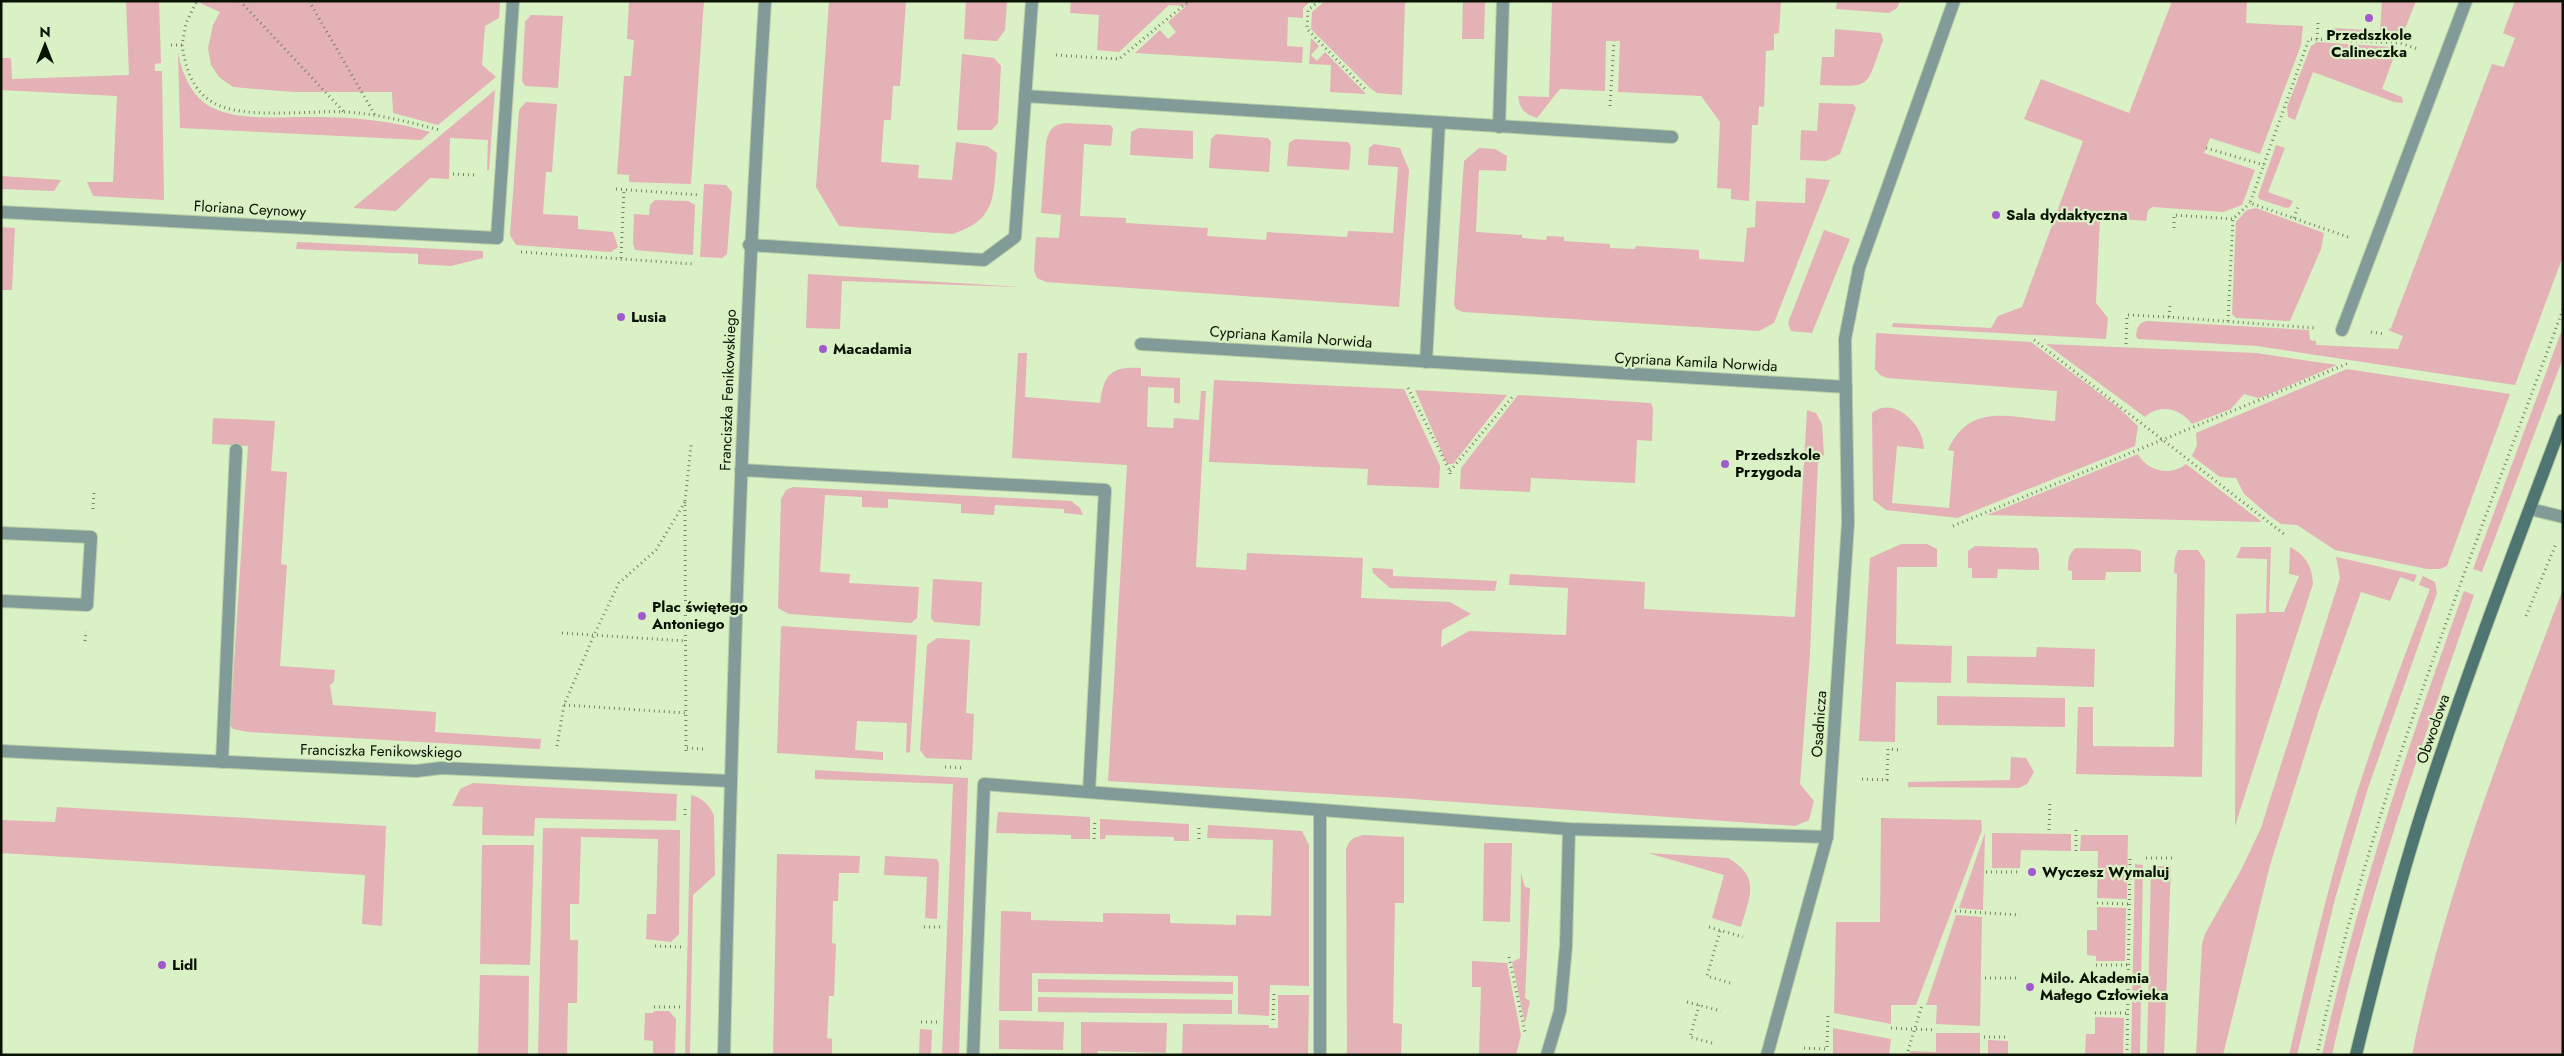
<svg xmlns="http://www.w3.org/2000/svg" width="2564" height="1056" font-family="Jost,sans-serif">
<rect width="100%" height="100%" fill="#d9f1c4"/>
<g fill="#e4b1b7">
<path d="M 126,1 L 159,1 L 161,63 L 155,64 L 155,71 L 162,71 L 164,200 L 93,196 L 87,182 L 113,182 L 117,96 L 1,90 L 1,58 L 11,58 L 12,79 L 129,75 Z"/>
<path d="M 202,1 L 500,1 L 499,18 L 485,26 L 482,65 L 496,77 L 438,125 L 393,113 L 392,92 L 293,92 L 233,87 L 219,77 L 211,65 L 208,48 L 213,25 L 220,12 L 200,3 Z"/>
<path d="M 629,1 L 704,1 L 691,184 L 629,182 L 629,175 L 617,174 L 624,76 L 631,76 L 634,40 L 627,39 Z"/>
<path d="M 829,1 L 906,1 L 900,86 L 893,86 L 891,120 L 884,120 L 881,162 L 919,165 L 918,178 L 952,180 L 956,142 L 987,146 L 997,153 C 993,195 998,220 952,234 L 839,226 L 816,187 Z"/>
<path d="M 966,1 L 1007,1 L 1005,30 L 997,41 L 964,39 Z"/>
<path d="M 1071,1 L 1311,1 L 1303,8 L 1303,18 L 1288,17 L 1287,46 L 1303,47 L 1302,63 L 1135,53 L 1160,30 L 1168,39 L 1176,32 L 1168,22 L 1186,6 L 1169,5 L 1119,52 L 1097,50 L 1099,15 L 1070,13 Z"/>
<path d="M 1325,1 L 1405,1 L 1402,95 L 1377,93 L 1370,88 L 1311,29 L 1312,12 Z"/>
<path d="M 1463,1 L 1485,1 L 1484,39 L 1462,39 Z"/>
<path d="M 1552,1 L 1781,1 L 1779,33 L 1774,34 L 1774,50 L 1766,51 L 1764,107 L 1759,106 L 1758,125 L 1752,125 L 1749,201 L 1731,199 L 1731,189 L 1717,188 L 1720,122 L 1701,96 L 1618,92 L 1620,41 L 1606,41 L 1605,91 L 1560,89 L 1537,118 C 1524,114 1520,109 1518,96 L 1549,97 Z"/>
<path d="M 1837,1 L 1900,1 L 1897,8 L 1889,13 L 1836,9 Z"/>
<path d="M 2172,1 L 2247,1 L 2246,23 L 2303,26 L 2301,45 L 2260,154 L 2210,138 L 2204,153 L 2255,170 L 2242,205 L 2223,212 L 2153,207 L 2148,210 L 2146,221 L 2100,217 L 2096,303 L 2108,318 L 2106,339 L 1892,327 L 1893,323 L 1991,328 L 1998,316 L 2022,307 L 2083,141 L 2024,119 L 2041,79 L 2129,113 Z"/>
<path d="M 2382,1 L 2416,1 L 2402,36 L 2397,38 L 2335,33 L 2335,28 L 2380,31 Z"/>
<path d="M 2515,1 L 2563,1 L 2563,256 L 2515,385 L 2257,346 L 2138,339 L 2136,336 C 2137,327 2139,322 2148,321 L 2309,330 L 2310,340 L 2316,341 L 2316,345 L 2398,349 L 2403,336 L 2388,330 L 2391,328 L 2492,64 L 2504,67 L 2515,38 L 2503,33 Z"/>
<path d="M 531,15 L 563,16 L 558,88 L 525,86 L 522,81 L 525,22 Z"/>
<path d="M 1835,29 L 1881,33 L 1883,40 C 1865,89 1874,87 1820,85 L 1822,57 L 1834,57 Z"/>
<path d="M 1311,38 L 1319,46 L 1311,55 L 1317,61 L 1325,52 L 1366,94 L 1330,92 L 1331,65 L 1309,64 Z"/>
<path d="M 2317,42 L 2392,47 L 2395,54 L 2382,89 L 2402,97 L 2403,103 L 2394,102 L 2313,72 L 2295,120 L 2288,117 L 2287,107 L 2311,46 Z"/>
<path d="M 178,52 C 182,74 192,98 213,108 C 241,122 286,116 316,117 C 355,117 393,121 430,132 L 421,140 L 180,128 Z"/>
<path d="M 962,54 L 994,58 L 1001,66 L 998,123 L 992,130 L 957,130 Z"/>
<path d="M 495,90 L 489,170 L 487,170 L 488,140 L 450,138 L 449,179 L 430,178 L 396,211 L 353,208 Z"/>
<path d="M 526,102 L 557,104 L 552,172 L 546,172 L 543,214 L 578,216 L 578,229 L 613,232 L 618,247 L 611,252 L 516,245 L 510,235 L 519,110 Z"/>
<path d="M 1819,103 L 1853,104 L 1856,108 L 1840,154 L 1826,161 L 1800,160 L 1801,130 L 1817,131 Z"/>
<path d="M 1065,123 L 1110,125 L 1113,128 L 1111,146 L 1084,144 L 1080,216 L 1126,218 L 1126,223 L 1208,228 L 1207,236 L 1266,240 L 1267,232 L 1347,237 L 1348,231 L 1393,233 L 1398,167 L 1368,165 L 1369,148 L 1374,144 L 1400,148 L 1409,170 L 1399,307 L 1046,282 L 1037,278 L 1034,270 L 1036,237 L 1059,238 L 1061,215 L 1041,213 L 1046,143 C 1049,130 1052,125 1065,123 Z"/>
<path d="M 1139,128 L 1193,131 L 1193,159 L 1130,155 L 1131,132 Z"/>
<path d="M 1216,134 L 1268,138 L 1271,142 L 1269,172 L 1209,168 L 1211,139 Z"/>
<path d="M 1295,139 L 1348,142 L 1351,147 L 1349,170 L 1287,166 L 1289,143 Z"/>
<path d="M 2276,145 L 2285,148 L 2268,192 L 2293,201 L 2290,207 L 2286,208 L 2259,199 L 2258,196 Z"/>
<path d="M 1479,148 L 1495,149 L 1507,156 L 1506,171 L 1479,170 L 1476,232 L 1522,235 L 1522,238 L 1546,240 L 1547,236 L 1564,237 L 1564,241 L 1610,244 L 1610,248 L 1635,249 L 1636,246 L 1699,250 L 1699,259 L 1744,262 L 1747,228 L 1755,227 L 1756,201 L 1805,203 L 1806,178 L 1830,180 L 1774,323 L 1759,331 L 1463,312 L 1456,309 L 1454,304 L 1464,161 Z"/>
<path d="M 1,176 L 61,180 L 54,191 L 1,189 Z"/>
<path d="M 704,184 L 726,185 L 732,192 L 727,254 L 722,258 L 700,257 Z"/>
<path d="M 655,200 L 688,201 L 695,205 L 693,255 L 635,250 L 633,244 L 634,214 L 649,215 L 650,205 Z"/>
<path d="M 2256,208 L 2324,233 L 2321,249 L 2290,321 L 2236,318 L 2232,314 L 2236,222 L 2247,210 Z"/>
<path d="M 1,227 L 15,228 L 12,290 L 1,290 Z"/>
<path d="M 1824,230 L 1850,239 L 1812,333 L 1791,331 L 1788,323 Z"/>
<path d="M 297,242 L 483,251 L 483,258 L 451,266 L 418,264 L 418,254 L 296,249 Z"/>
<path d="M 808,274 L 1021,287 L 842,281 L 840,329 L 806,328 Z"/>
<path d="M 2563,327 L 2563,358 L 2482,572 L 2473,569 Z"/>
<path d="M 1876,333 L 2031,342 L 2119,408 L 2138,426 L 2135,446 L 1957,518 L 1886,510 L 1873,500 L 1872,413 C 1894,395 1924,425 1924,449 L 1897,446 L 1892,503 L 1949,508 L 1954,451 L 1948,450 C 1970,401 2011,418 2055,421 L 2057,391 L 1887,378 L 1880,375 L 1875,369 Z"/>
<path d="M 2046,344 L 2256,353 L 2337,365 L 2265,396 L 2258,398 L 2244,394 L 2231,409 L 2192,424 C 2181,409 2160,403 2145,417 Z"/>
<path d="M 1018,353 L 1027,353 L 1025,397 L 1100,403 C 1104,374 1111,366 1141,368 L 1141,376 L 1180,378 L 1180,403 L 1174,403 L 1174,388 L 1148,387 L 1147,427 L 1173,428 L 1174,418 L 1199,420 L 1201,391 L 1206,391 L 1196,567 L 1246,570 L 1247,553 L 1363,558 L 1361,598 L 1450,602 L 1471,614 L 1442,630 L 1441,647 L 1469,631 L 1566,635 L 1568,588 L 1509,585 L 1510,574 L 1645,582 L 1644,609 L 1795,617 L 1807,410 L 1816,413 L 1822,424 L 1824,455 L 1818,459 L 1810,654 L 1800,784 L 1814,801 L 1809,820 L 1795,826 L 1399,798 L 1108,781 L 1127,465 L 1012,458 Z"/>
<path d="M 2347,369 L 2510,394 L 2447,566 L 2440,569 L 2427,569 L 2335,550 L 2297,525 L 2281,524 L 2271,517 L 2244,494 L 2236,478 L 2220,477 L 2192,456 L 2197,445 L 2196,433 Z"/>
<path d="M 1214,380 L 1404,389 L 1440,466 L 1439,488 L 1367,485 L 1368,469 L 1209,462 Z"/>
<path d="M 1415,390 L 1507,395 L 1453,464 L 1447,464 Z"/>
<path d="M 1518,395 L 1651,403 L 1653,408 L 1652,441 L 1637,440 L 1635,483 L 1531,478 L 1530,492 L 1460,489 L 1461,468 Z"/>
<path d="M 213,418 L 275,421 L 271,471 L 287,472 L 281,564 L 287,565 L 280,666 L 335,670 L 334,682 L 330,685 L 333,705 L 436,712 L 435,732 L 541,739 L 540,749 L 248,732 L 233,729 L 230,725 L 248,446 L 212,444 Z"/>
<path d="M 2138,454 C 2147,471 2170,477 2186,464 L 2262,522 L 1987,515 Z"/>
<path d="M 793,487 L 1071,501 L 1080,508 L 1083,515 L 1064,513 L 1064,509 L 995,505 L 994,515 L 961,513 L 961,504 L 888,499 L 888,508 L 862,507 L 862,497 L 825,495 L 820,572 L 850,574 L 849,583 L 919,587 L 917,618 L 911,623 L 789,614 L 778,608 L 781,499 L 786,490 Z"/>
<path d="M 1901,544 L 1927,544 L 1937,549 L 1937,567 L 1897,567 L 1896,644 L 1952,646 L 1951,683 L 1896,682 L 1895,742 L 1859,741 L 1870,558 Z"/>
<path d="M 1975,546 L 2037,548 L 2039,555 L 2039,570 L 1998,569 L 1997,578 L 1972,578 L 1972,568 L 1968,568 L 1968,551 Z"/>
<path d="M 2241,547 L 2271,547 L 2269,612 L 2284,612 L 2299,576 L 2289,574 L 2290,547 C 2305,555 2312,565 2313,584 L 2235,826 L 2236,614 L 2266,613 L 2267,559 L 2236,558 Z"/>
<path d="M 2076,548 L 2133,549 L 2141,551 L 2141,572 L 2106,572 L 2105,580 L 2072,580 L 2072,571 L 2068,570 C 2068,560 2068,554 2076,548 Z"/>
<path d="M 2178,550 L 2198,550 L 2205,561 L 2202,777 L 2076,774 L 2078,707 L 2093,707 L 2093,746 L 2174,747 L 2177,574 L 2174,573 L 2175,558 Z"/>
<path d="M 2336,557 L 2417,575 L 2414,582 L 2400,577 L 2390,601 L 2361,592 L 2319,710 L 2270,865 L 2223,1055 L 2196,1055 L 2202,944 L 2205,934 L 2241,870 L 2261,828 L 2340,578 Z"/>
<path d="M 1372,568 L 1393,569 L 1393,576 L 1497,581 L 1495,591 L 1390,588 L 1373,573 Z"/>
<path d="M 2423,576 L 2435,582 L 2437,593 L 2368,788 L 2335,899 L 2297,1055 L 2289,1055 C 2301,1003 2313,951 2326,900 C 2353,794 2391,690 2430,589 L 2419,585 Z"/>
<path d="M 933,579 L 982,582 L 980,626 L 934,622 L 931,618 Z"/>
<path d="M 2563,589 L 2563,1055 L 2412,1055 C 2444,895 2505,741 2563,589 Z"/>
<path d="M 2464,591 L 2474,595 C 2421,747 2367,898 2332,1055 L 2322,1055 C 2358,896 2408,744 2464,591 Z"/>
<path d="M 781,626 L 917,635 L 910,752 L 906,753 L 907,723 L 857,721 L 855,750 L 883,752 L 883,760 L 777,753 Z"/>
<path d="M 937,638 L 970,640 L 966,713 L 974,714 L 972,760 L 926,758 L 920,750 L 927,645 Z"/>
<path d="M 2037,647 L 2095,649 L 2094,687 L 1967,683 L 1967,656 L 2036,657 Z"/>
<path d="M 1937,696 L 2065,698 L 2065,727 L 1937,725 Z"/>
<path d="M 2011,757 L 2026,758 L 2034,772 L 2027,784 L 2019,788 L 1908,787 L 1908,782 L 2010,780 Z"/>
<path d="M 815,770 L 968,778 L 959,1055 L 942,1055 L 953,784 L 815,779 Z"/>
<path d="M 473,783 L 677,794 L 676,821 L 535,818 L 534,836 L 482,835 L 483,807 L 452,806 L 460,789 Z"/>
<path d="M 691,795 C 702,798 710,805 714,816 L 715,875 L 693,895 L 690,1055 L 685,1055 Z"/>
<path d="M 57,807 L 386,826 L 382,926 L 362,924 L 365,875 L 1,853 L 1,820 L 55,822 Z"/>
<path d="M 998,812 L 1090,817 L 1090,839 L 1071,839 L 1071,835 L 996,833 Z"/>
<path d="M 1881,818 L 1981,820 L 1982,830 L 1916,1005 L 1891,1005 L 1891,1024 L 1834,1013 L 1836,922 L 1880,922 Z"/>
<path d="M 1100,819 L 1189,824 L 1189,841 L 1174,841 L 1174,837 L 1106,835 L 1105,839 L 1100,839 Z"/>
<path d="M 1208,825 L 1302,831 L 1309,845 L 1309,986 L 1270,985 L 1269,1016 L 1238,1014 L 1238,976 L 1032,973 L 1032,1011 L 999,1011 L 1001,911 L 1031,912 L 1031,920 L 1103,922 L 1103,913 L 1170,914 L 1170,923 L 1236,925 L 1236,915 L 1271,916 L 1273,840 L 1207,838 Z"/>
<path d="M 543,828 L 680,830 L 679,934 L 671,942 L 646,939 L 647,914 L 656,914 L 658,839 L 581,837 L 579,904 L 570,904 L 570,940 L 578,940 L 577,1003 L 568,1003 L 567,1055 L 538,1055 Z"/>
<path d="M 1985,833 L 1983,910 L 1959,908 Z"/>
<path d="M 1992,833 L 2071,834 L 2071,851 L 2021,850 L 2020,868 L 1992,868 Z"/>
<path d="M 1364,835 L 1404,837 L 1404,903 L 1395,903 L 1393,1023 L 1402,1024 L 1401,1055 L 1347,1055 L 1346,850 C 1349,839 1354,837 1364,835 Z"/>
<path d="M 2081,835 L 2128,835 L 2127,899 L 2097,898 L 2098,851 L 2080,851 Z"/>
<path d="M 1484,843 L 1512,843 L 1510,922 L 1483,921 Z"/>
<path d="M 482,845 L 534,845 L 530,965 L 480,964 Z"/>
<path d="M 1648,853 L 1728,858 C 1761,877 1750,896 1741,927 L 1712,918 L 1724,875 Z"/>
<path d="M 777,854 L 860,856 L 859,873 L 839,873 L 838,901 L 833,901 L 832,943 L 836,944 L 834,996 L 829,996 L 827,1038 L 832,1039 L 832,1055 L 773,1055 Z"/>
<path d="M 885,856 L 937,859 L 939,864 L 937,919 L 925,918 L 927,877 L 884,875 Z"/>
<path d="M 2135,864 L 2143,865 L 2140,1055 L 2131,1055 Z"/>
<path d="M 2151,866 L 2171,866 L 2164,1055 L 2147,1055 Z"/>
<path d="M 1521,873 L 1525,887 L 1530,888 L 1525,998 L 1530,1001 L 1525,1024 L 1512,962 L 1520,958 Z"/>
<path d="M 2097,907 L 2126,908 L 2125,961 L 2096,961 L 2096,956 L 2087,955 L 2087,930 L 2097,930 Z"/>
<path d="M 1956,915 L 1982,917 L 1980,1026 L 1936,1024 L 1937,1005 L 1926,1005 Z"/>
<path d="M 1472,961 L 1507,963 L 1521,1035 L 1516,1055 L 1479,1055 L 1481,987 L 1472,987 Z"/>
<path d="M 480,975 L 529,976 L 528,1055 L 478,1055 Z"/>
<path d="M 1038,979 L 1233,982 L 1233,994 L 1038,992 Z"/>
<path d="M 1278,995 L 1309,995 L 1308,1055 L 1182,1055 L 1183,1024 L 1269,1025 L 1269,1028 L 1278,1028 Z"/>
<path d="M 1038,997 L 1232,1000 L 1232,1014 L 1038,1012 Z"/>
<path d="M 654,1011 L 669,1011 L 676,1019 L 675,1055 L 653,1055 L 653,1041 L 644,1040 L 645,1013 L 653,1013 Z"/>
<path d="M 2095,1017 L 2124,1018 L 2123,1055 L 2085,1055 L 2086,1034 L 2095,1034 Z"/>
<path d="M 999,1020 L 1064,1022 L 1063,1050 L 999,1049 Z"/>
<path d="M 1081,1022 L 1167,1023 L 1166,1053 L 1098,1051 L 1097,1055 L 1081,1054 Z"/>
<path d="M 1833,1028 L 1891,1039 L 1889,1055 L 1833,1055 Z"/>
<path d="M 920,1029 L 932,1030 L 931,1055 L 919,1055 Z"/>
<path d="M 1936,1033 L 1980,1033 L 1980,1055 L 1909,1055 L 1911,1051 L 1936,1052 Z"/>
<path d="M 1988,1040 L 2008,1041 L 2008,1055 L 1988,1055 Z"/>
</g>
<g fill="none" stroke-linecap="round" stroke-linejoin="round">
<g stroke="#b8cda5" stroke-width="14">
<g id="lane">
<path d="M 1025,96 L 1672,137"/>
<path d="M 1499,127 L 1503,1"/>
<path d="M 1,212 L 497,238"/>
<path d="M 749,245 L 984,260 L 1015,237 L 1032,1"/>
<path d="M 1426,362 L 1439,123"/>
<path d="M 741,470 L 1105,490 L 1089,792"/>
<path d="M 2530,509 L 2563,517"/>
<path d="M 1,533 L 91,537 L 87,605 L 1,601"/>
<path d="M 973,1055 L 984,784 L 1569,829 L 1827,837"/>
<path d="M 1320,1055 L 1320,811"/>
</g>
</g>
<g stroke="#b8cda5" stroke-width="14">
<g id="street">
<path d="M 497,238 L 513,1"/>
<path d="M 2342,330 L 2466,1"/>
<path d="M 1141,344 L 1846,387"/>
<path d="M 1,751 L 416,771 L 441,768 L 731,781"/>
<path d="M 222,762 L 236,450"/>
<path d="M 724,1055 C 732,703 743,352 765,1"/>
<path d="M 1547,1055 L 1560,1011 L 1566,946 L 1569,829"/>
<path d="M 1767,1055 L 1827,837 L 1848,523 L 1845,339 L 1859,268 L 1954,1"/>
</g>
</g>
<g stroke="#b8cda5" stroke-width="14">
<path id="secondary" d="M 2356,1055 C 2377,968 2399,881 2427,796 C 2468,670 2516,545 2563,420"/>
</g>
<g stroke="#748466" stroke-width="3" stroke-dasharray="1 4" stroke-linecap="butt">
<path d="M 240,1 L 344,112"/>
<path d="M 309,1 L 375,115"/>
<path d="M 1319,1 L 1308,10 L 1307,29 L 1366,90"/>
<path d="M 2317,39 L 2318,23"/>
<path d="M 171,45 L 182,45 L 186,23 L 197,1"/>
<path d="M 182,45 C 185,67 193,92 214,103 C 244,120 310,110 346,112 C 379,114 408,122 440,130"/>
<path d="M 1056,55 L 1119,59 L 1189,1"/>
<path d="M 1610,106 L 1614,41"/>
<path d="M 2206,148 L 2264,165"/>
<path d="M 453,174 L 475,175"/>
<path d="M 616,189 L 699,195"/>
<path d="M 2294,218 L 2299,204"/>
<path d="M 2174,228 L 2174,215 L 2233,219 L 2250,203"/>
<path d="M 2348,237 L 2250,203 L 2309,39 L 2400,43 L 2418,49"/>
<path d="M 521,252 L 694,264"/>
<path d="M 621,258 L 624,189"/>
<path d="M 2170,306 L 2169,317 L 2315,328"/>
<path d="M 2228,321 L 2233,219"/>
<path d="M 2371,332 L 2385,334"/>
<path d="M 2034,340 L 2284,534"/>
<path d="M 2126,344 L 2127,315 L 2169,317"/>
<path d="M 1408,388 L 1450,471 L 1450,477"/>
<path d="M 1450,471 L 1514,395"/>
<path d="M 93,509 L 94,492"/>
<path d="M 1953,526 L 2349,363"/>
<path d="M 2526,616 L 2556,544"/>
<path d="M 562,633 L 686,641"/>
<path d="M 85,641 L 86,631"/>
<path d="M 564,705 L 686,713"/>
<path d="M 557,746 L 564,705 L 594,635 L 619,583 L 656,550 L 685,502"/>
<path d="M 687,748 L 704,749"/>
<path d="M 686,751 L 685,502 L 691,445"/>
<path d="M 945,767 L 964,768"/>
<path d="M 1862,779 L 1887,780 L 1888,749 L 1902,750"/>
<path d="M 685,815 L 685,806"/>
<path d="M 1199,828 L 1199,842"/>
<path d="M 2049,830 L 2050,801"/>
<path d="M 1094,839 L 1095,820"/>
<path d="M 2076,851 L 2076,830"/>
<path d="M 2146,858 L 2176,858"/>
<path d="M 1986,872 L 2020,872"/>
<path d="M 2097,903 L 2130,904"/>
<path d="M 1955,911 L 2020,915"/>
<path d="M 924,927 L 941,927"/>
<path d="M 1709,927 L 1743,937"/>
<path d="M 1720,931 L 1707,976 L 1730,983"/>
<path d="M 655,946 L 682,947"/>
<path d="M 1509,957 L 1525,1032"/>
<path d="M 2096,965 L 2129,965"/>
<path d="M 1985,978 L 2018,978"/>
<path d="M 1687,1002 L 1721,1011"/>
<path d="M 1699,1005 L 1690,1037 L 1712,1043"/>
<path d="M 654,1007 L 681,1007"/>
<path d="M 2095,1013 L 2128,1013"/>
<path d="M 1273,1020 L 1274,990"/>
<path d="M 921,1022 L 939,1022"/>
<path d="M 1891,1028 L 1936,1030"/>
<path d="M 1984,1037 L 2009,1037"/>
<path d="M 1804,1048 L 1827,1049 L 1828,1015"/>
<path d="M 1908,1051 L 1922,1005"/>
<path d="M 2127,1055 L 2130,858"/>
<path d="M 2317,1055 C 2371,798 2473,555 2563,309"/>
</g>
<use href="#lane" stroke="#819b99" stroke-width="12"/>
<use href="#street" stroke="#819b99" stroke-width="12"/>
<use href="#secondary" stroke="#4f7573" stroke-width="12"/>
</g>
<g fill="#a15ace" stroke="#d9f1c4" stroke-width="2">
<circle cx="2369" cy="18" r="5"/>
<circle cx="1996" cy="215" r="5"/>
<circle cx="621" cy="317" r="5"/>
<circle cx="823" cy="349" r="5"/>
<circle cx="1725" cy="464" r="5"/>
<circle cx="642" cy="616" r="5"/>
<circle cx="2032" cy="872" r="5"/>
<circle cx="162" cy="965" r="5"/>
<circle cx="2030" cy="987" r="5"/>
</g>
<g text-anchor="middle" stroke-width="4.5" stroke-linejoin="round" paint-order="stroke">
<g font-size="15" font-weight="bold" fill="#0a1204" stroke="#d9f1c4" text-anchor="start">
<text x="2369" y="40" text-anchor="middle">Przedszkole<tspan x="2369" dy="17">Calineczka</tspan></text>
<text x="2006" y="220">Sala dydaktyczna</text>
<text x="631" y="322">Lusia</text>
<text x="833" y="354">Macadamia</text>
<text x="1735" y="460">Przedszkole<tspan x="1735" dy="17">Przygoda</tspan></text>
<text x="652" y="612">Plac świętego<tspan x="652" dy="17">Antoniego</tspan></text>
<text x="2042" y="877">Wyczesz Wymaluj</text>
<text x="172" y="970">Lidl</text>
<text x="2040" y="983">Milo. Akademia<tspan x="2040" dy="17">Małego Człowieka</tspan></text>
</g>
<g font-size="15" fill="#0a1204" stroke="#d9f1c4">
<text transform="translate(250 209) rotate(3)" y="5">Floriana Ceynowy</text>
<text transform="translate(1291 337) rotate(4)" y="5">Cypriana Kamila Norwida</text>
<text transform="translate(1696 362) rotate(3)" y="5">Cypriana Kamila Norwida</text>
<text transform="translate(728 390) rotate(-88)" y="5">Franciszka Fenikowskiego</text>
<text transform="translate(1819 724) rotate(-86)" y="5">Osadnicza</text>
<text transform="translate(2433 729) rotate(-71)" y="5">Obwodowa</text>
<text transform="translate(381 751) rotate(1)" y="5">Franciszka Fenikowskiego</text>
</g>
</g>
<rect width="2564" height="1056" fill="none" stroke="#0a1204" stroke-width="5"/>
<g transform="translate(45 45)" stroke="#d9f1c4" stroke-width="4" paint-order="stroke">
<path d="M0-4L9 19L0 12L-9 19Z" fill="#0a1204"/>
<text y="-8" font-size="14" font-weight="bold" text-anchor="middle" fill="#0a1204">N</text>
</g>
</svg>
